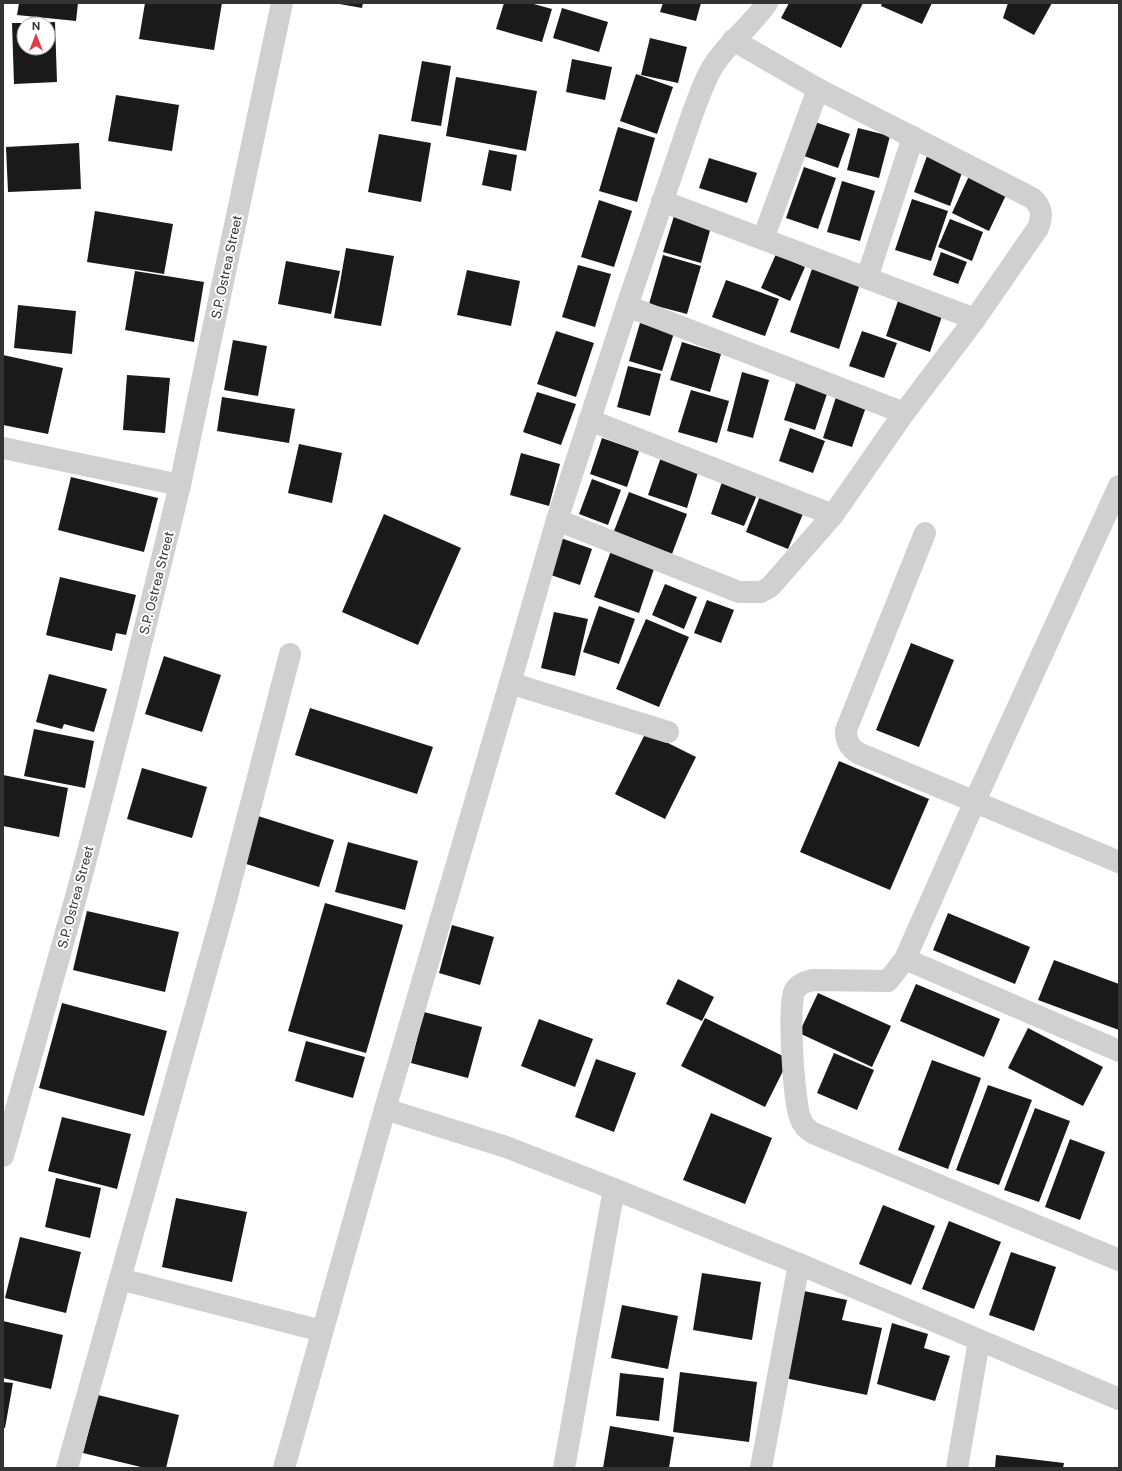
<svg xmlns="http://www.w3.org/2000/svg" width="1122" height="1471" font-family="'Public Sans',sans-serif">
<rect width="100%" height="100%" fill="#fff"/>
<g fill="#1a1a1a">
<path d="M 19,3 L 78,3 L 76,21 L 17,15 Z"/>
<path d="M 145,3 L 222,3 L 214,50 L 139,39 Z"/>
<path d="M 334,3 L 363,3 L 362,8 Z"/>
<path d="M 504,3 L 530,3 L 552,9 L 542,42 L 496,29 Z"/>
<path d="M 663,3 L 701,3 L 696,21 L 660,12 Z"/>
<path d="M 789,3 L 863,3 L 841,48 L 781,18 Z"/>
<path d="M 882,3 L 932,3 L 922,24 L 881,6 Z"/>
<path d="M 1008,3 L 1052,3 L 1034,35 L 1003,18 Z"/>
<path d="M 562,8 L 608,22 L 599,52 L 553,38 Z"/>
<path d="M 55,22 L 57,82 L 14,84 L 12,23 L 24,23 L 24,48 L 48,48 L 48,24 L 30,24 L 30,23 Z"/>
<path d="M 650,38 L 687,47 L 678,83 L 641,75 Z"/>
<path d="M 572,59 L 612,67 L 605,100 L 566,92 Z"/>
<path d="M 422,61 L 451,66 L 441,126 L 411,121 Z"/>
<path d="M 636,74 L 673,87 L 657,134 L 620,121 Z"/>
<path d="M 456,77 L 537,91 L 526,151 L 446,136 Z"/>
<path d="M 116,95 L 179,105 L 172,151 L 108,141 Z"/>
<path d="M 815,122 L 850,134 L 838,168 L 804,156 Z"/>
<path d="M 618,127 L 655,138 L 637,202 L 599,191 Z"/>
<path d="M 858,128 L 890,136 L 879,178 L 847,170 Z"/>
<path d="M 379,134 L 431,143 L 421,202 L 368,192 Z"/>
<path d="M 79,143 L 81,189 L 8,192 L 6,147 Z"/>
<path d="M 489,150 L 517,155 L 511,191 L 482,185 Z"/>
<path d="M 927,156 L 963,170 L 950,206 L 914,192 Z"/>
<path d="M 709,158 L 757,173 L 747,203 L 699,188 Z"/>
<path d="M 804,167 L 836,178 L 818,229 L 786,218 Z"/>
<path d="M 969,176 L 1007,193 L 989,231 L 952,213 Z"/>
<path d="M 842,181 L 875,191 L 860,241 L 827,232 Z"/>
<path d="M 912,199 L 948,211 L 931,261 L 895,250 Z"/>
<path d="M 599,200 L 632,211 L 614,267 L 581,257 Z"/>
<path d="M 95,211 L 173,224 L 164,274 L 87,262 Z"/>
<path d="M 674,216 L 711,227 L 701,263 L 663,252 Z"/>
<path d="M 950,219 L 983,232 L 972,261 L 938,247 Z"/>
<path d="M 346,248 L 394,256 L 381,326 L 334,318 Z"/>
<path d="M 941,252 L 967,262 L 958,284 L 933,275 Z"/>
<path d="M 776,254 L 805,267 L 790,301 L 761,288 Z"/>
<path d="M 663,255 L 701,266 L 687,314 L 649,304 Z"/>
<path d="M 286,261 L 340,271 L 331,314 L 278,304 Z"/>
<path d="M 578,265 L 611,274 L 595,327 L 562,317 Z"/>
<path d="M 812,269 L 860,284 L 839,349 L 790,332 Z"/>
<path d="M 467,270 L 520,281 L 511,326 L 457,315 Z"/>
<path d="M 135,271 L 204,282 L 194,342 L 125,330 Z"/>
<path d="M 726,280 L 779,299 L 765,336 L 712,317 Z"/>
<path d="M 898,301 L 942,316 L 930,352 L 886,336 Z"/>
<path d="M 18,305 L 76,311 L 72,354 L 14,348 Z"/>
<path d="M 640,323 L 674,333 L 662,371 L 629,361 Z"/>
<path d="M 556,331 L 594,343 L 576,397 L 537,384 Z"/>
<path d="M 862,331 L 897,343 L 884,378 L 849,366 Z"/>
<path d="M 233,340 L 267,346 L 258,396 L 224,390 Z"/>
<path d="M 682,342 L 721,354 L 710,392 L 670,380 Z"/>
<path d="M 3,355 L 63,368 L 48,434 L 3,425 Z"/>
<path d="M 628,366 L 661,374 L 650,416 L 617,407 Z"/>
<path d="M 742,372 L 769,380 L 753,438 L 727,431 Z"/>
<path d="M 127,375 L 170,378 L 165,433 L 123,430 Z"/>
<path d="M 797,380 L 828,391 L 815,430 L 784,420 Z"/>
<path d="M 691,390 L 729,401 L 717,443 L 678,432 Z"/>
<path d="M 537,392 L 576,404 L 561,445 L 523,432 Z"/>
<path d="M 222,397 L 295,409 L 289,443 L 217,431 Z"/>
<path d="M 836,397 L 866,407 L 852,447 L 823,438 Z"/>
<path d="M 790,428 L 825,441 L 813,473 L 779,461 Z"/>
<path d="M 602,438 L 639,451 L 627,487 L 590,474 Z"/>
<path d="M 299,444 L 342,453 L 332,503 L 288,493 Z"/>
<path d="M 521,453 L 560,464 L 549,506 L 510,495 Z"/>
<path d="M 661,457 L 699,469 L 687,508 L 648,495 Z"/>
<path d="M 71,477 L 158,498 L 144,552 L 58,530 Z"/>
<path d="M 592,479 L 621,490 L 608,525 L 579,514 Z"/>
<path d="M 722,482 L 757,495 L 744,526 L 711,514 Z"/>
<path d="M 629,492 L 687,514 L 672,554 L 614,531 Z"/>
<path d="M 760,496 L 803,514 L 788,549 L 746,532 Z"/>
<path d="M 384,514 L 461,548 L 418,645 L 342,612 Z"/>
<path d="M 558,537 L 592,549 L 580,585 L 545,573 Z"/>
<path d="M 611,551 L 655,566 L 639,613 L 594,597 Z"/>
<path d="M 60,577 L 136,595 L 126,635 L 116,633 L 112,651 L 46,635 Z"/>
<path d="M 665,584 L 697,597 L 684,629 L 652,615 Z"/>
<path d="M 707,600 L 734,610 L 721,643 L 694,633 Z"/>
<path d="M 599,606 L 635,619 L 619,664 L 583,652 Z"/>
<path d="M 554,612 L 588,619 L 575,676 L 541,668 Z"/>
<path d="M 646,619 L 689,637 L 659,707 L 616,689 Z"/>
<path d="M 911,643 L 954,660 L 919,747 L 876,730 Z"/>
<path d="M 164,656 L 221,675 L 202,732 L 145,714 Z"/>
<path d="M 49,674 L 107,689 L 94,732 L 64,724 L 62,729 L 36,722 Z"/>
<path d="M 310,708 L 433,747 L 417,794 L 295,755 Z"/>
<path d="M 34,729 L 94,741 L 85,788 L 24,776 Z"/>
<path d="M 646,732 L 696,757 L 665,819 L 615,794 Z"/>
<path d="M 839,761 L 929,799 L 890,890 L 800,852 Z"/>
<path d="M 142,768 L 207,787 L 192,838 L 127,819 Z"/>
<path d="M 3,775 L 68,788 L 59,837 L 3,826 Z"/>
<path d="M 258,816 L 334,840 L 319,887 L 243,863 Z"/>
<path d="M 348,842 L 418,861 L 405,910 L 335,892 Z"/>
<path d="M 325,903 L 403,925 L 366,1053 L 288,1031 Z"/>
<path d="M 87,911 L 179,932 L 165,992 L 73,970 Z"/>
<path d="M 948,913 L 1030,947 L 1015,984 L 933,950 Z"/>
<path d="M 452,925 L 494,937 L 480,985 L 439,973 Z"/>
<path d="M 1054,960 L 1119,984 L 1119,1030 L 1038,1000 Z"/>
<path d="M 678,979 L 714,997 L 702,1021 L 666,1004 Z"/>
<path d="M 916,984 L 1000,1019 L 984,1057 L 900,1021 Z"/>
<path d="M 818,993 L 891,1026 L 872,1067 L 799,1033 Z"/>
<path d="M 62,1003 L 167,1031 L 144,1116 L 39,1088 Z"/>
<path d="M 424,1012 L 482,1027 L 468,1078 L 411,1063 Z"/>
<path d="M 705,1018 L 789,1059 L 765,1107 L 681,1066 Z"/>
<path d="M 539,1019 L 593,1039 L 575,1087 L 521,1066 Z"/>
<path d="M 1028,1028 L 1103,1067 L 1083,1106 L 1008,1068 Z"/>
<path d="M 306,1041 L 365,1057 L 353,1098 L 295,1081 Z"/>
<path d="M 834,1053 L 874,1070 L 857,1110 L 817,1093 Z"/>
<path d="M 596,1059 L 636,1073 L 614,1132 L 575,1117 Z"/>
<path d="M 932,1060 L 981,1078 L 948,1169 L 898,1150 Z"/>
<path d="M 988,1085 L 1032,1100 L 999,1185 L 956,1170 Z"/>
<path d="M 1035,1108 L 1070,1121 L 1039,1202 L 1004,1190 Z"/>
<path d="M 711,1113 L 772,1138 L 745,1204 L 683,1180 Z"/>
<path d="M 62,1117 L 131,1134 L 117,1189 L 48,1171 Z"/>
<path d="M 1070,1139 L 1105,1152 L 1080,1220 L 1045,1207 Z"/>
<path d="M 56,1178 L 101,1188 L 90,1238 L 45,1227 Z"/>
<path d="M 176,1198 L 247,1212 L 232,1282 L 162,1267 Z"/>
<path d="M 883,1205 L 935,1226 L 911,1285 L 859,1264 Z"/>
<path d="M 949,1221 L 1001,1242 L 974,1309 L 922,1289 Z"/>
<path d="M 20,1237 L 81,1252 L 66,1313 L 5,1298 Z"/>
<path d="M 1011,1252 L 1056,1267 L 1034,1331 L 989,1315 Z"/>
<path d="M 702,1273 L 761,1282 L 752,1340 L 693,1330 Z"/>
<path d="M 804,1291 L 847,1300 L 842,1320 L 882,1328 L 867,1395 L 785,1378 Z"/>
<path d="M 622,1305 L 678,1316 L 668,1369 L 611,1358 Z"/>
<path d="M 3,1321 L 63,1335 L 51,1389 L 3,1378 Z"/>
<path d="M 892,1323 L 928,1334 L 924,1348 L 950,1356 L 935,1401 L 877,1384 Z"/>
<path d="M 680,1372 L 757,1382 L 749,1442 L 673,1432 Z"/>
<path d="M 620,1373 L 664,1378 L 659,1421 L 616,1416 Z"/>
<path d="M 3,1382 L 13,1383 L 5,1428 L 3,1428 Z"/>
<path d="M 98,1395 L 179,1415 L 166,1468 L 145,1468 L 83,1453 Z"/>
<path d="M 610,1426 L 674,1437 L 669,1468 L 603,1468 Z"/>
<path d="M 996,1455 L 1064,1463 L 1063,1468 L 995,1468 Z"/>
</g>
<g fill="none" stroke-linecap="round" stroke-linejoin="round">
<g stroke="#d0d0d0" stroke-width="22">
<path d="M 662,201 L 975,319"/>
<path d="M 763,239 L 818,89"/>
<path d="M 867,278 L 913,137"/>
<path d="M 627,306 L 904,413"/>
<path d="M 589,420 L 833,515"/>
<path d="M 3,448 L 180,485"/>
<path d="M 1119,486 L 975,801 L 905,959 L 888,981 L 813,980 C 805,982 800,983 795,990 C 787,1002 794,1102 800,1117 C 802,1124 808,1130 813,1133 L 1119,1260"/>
<path d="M 557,520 L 739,592 L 761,592 L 770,587 L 833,515 L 904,413 L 975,319 L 1038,228 C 1043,215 1042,207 1032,198 L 818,89 L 733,40"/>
<path d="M 925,533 L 846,730 C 846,741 849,747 858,753 L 1119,862"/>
<path d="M 510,683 L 668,732"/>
<path d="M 905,959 L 1119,1051"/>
<path d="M 385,1109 L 506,1147 L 614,1189 L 799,1264 L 1119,1399"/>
<path d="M 3,1156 L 79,886 L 124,713 L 180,485 L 282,3"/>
<path d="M 120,1279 L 322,1331"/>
<path d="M 67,1468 L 225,904 L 290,654"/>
<path d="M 284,1468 L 385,1109 L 510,683 L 557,520 L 627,306 L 693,112 C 700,95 706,74 718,59 C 732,39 753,24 767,3"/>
<path d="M 564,1468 L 614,1189"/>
<path d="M 761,1468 L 799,1264"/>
<path d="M 957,1468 L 979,1341"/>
</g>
</g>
<g text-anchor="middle" stroke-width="4" stroke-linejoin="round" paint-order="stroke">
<g font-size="13" fill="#333" stroke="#fff">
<text transform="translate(226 267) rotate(-78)" y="5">S.P. Ostrea Street</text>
<text transform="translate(156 583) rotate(-76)" y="5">S.P. Ostrea Street</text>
<text transform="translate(75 897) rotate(-75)" y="5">S.P. Ostrea Street</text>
</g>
</g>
<rect width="1122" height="1471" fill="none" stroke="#333333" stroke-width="8"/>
<g transform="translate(36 36)"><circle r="19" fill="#ffffff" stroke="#adadad"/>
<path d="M0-3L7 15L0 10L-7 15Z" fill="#e63946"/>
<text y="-6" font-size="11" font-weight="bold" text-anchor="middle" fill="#333333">N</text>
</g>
</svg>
